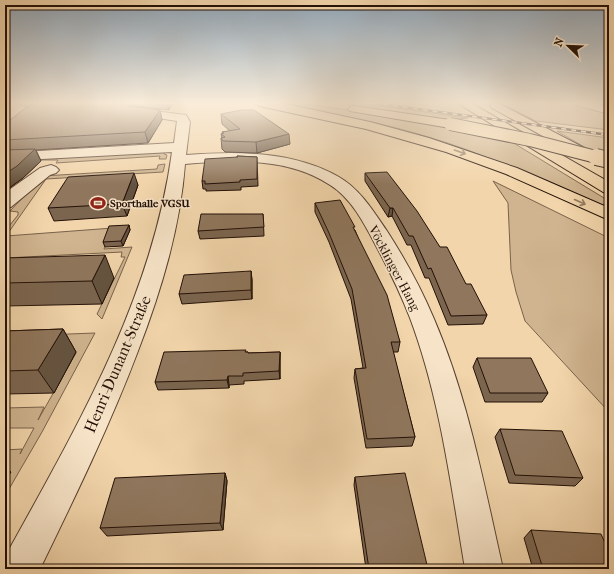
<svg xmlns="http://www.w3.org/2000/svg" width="614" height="574" font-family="'IM FELL French Canon',serif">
<rect width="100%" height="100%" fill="#f2d5ab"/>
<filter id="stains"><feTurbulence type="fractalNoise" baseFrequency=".005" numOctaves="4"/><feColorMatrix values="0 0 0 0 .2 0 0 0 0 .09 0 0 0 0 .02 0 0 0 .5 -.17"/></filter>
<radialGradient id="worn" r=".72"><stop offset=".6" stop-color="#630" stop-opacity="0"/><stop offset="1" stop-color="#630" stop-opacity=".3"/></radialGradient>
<g fill="#cfb48f" stroke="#79624b">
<path d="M 6,103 L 36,103 L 5,125 L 5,104 Z"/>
<path d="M 277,103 L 299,103 L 368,113 L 443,125 L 507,139 L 609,201 L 609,213 C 549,185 488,154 425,136 C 376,121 326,113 277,103 Z"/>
<path d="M 335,103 L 360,103 L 468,118 L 443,120 Z"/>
<path d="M 500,103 L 576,103 L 609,112 L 609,130 L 536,121 Z"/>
<path d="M 557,131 L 609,138 L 609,155 L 591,151 Z"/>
<path d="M 164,152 L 164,154 L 167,155 L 166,159 L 159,159 L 160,156 L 56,163 L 58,160 L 41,160 L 33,168 L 5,169 L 5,160 Z"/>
<path d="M 165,164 L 163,172 L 46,179 L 6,236 L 113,228 L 104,249 L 132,247 L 102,319 L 97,314 L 125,257 L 121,257 L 122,252 L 5,258 L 5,231 L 18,215 L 18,212 L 10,211 L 43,176 L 157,169 L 158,165 Z"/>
<path d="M 493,181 L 609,238 L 609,412 L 525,321 L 516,292 L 511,270 L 508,203 Z"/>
<path d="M 95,333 L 42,432 L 5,496 L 5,481 L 10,472 L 5,472 L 5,450 L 22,449 L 20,454 L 34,428 L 5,428 L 5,408 L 44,407 L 38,420 L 76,353 L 43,335 Z"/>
</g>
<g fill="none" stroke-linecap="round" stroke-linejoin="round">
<g stroke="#574130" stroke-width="2">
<g id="minor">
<path d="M 575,103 L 594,103 L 609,107 L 609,114 L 576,105 Z"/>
<path d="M 131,108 L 186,115 L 190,122 L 186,155 C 238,151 293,151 339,177 C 360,189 374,212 387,231 C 405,259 421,288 434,319 C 468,398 484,485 503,569 L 465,569 C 451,485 440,398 410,318 C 400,292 388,268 375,244 C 364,223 351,198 330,185 C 288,157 233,160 185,164 C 180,229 161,291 138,351 C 110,425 75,497 40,569 L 5,569 L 6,555 C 77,427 152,299 172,152 L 5,161 L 5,153 L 174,143 L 177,121 L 127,113 L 125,111 L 127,109 Z"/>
<path d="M 51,165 L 56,167 L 59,170 L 56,173 L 50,175 L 11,207 L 5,208 L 6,192 L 40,168 Z"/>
</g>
</g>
<g stroke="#231007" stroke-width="2">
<g id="highway">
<path d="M 254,103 L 281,103 L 314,110 L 370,122 L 429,138 L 517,168 L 609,208 L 609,220 L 506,174 L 446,152 L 366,129 L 259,106 Z"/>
<path d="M 457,103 L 471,103 L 609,182 L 609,194 L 603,192 Z"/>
<path d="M 492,104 L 500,104 L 594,153 L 596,156 L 594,159 L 589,160 L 584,159 L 492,108 L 490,106 Z"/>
<path d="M 354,106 L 450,120 L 454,121 L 456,124 L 454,127 L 450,128 L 350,111 L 348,109 L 350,107 Z"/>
</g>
</g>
<use href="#minor" fill="#f7e4c8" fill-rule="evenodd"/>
<use href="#highway" fill="#f2d5ab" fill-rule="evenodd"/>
<g stroke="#231007" stroke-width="2.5">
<path id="rail" d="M 373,103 L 609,135"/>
</g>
<use href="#rail" stroke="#f7e4c8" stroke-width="1.5" stroke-dasharray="5" stroke-linecap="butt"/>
<g stroke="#231007" stroke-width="14" stroke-linecap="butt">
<path id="highway-bridge-far1" d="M 450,124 L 530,140 L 600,158"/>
</g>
<g stroke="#231007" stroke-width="18" stroke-linecap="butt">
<path id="highway-bridge" d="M 596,157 L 609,160"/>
</g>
<use href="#highway-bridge-far1" stroke="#f2d5ab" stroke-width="12"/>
<use href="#highway-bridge" stroke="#f2d5ab" stroke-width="16"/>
</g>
<g fill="#7b654f" stroke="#231007">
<path d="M 15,103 L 106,103 L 160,110 L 162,120 L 148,143 L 36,150 L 41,161 L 23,178 L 5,191 L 5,192 L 5,124 L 29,107 L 15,104 Z"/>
<path d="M 109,103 L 173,103 L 169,110 Z"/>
<path d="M 221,114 L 290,144 L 257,153 L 225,152 L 222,149 L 221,138 L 222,138 L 221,134 L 223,134 L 222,132 L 230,131 L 222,124 Z"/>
<path d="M 237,156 L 257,157 L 258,186 L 241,187 L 241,190 L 206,191 L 206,189 L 203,189 L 202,181 L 237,157 Z"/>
<path d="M 365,173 L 440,247 L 487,315 L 483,324 L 448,325 L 429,278 L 425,278 L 411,245 L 407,245 L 392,216 L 388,217 L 365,181 Z"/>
<path d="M 138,185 L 127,216 L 54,221 L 48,208 Z"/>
<path d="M 315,203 L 355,230 L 400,342 L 398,352 L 393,352 L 415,437 L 412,446 L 366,448 L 354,378 L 355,369 L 363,368 L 351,299 L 329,242 L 315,212 Z"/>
<path d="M 263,214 L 264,236 L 200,239 L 198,231 Z"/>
<path d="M 129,225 L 130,230 L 123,246 L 105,247 L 103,242 Z"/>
<path d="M 5,258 L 114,278 L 102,304 L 5,306 Z"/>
<path d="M 251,271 L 252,280 L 252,299 L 182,304 L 179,294 Z"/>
<path d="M 63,329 L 76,352 L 54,393 L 5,394 L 5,331 Z"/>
<path d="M 246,352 L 248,352 L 248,353 L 280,352 L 280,379 L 244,381 L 244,384 L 229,385 L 229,388 L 158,390 L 155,382 Z"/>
<path d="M 477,358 L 548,393 L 542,402 L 485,402 L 473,367 Z"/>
<path d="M 500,429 L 583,478 L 575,486 L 509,483 L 495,437 Z"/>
<path d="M 225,473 L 227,481 L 223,530 L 107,536 L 100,528 Z"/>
<path d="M 355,477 L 428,569 L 366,569 L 354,485 Z"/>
<path d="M 531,530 L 609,569 L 533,569 L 524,538 Z"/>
</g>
<g fill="#645340" stroke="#231007">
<path d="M 167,103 L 173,103 L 169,110 Z"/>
<path d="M 160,110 L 162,120 L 148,143 L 145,132 Z"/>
<path d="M 289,134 L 290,144 L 257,153 L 256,142 Z"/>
<path d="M 35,149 L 41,161 L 23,178 L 5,191 L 5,192 L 5,174 Z"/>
<path d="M 134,173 L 138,185 L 127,216 L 122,204 Z"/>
<path d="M 390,208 L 393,208 L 392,216 L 388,217 Z"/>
<path d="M 129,225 L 130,230 L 123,246 L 121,241 Z"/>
<path d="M 105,255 L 114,278 L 102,304 L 92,281 Z"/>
<path d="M 251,271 L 252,280 L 252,299 L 251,290 Z"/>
<path d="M 63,329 L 76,352 L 54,393 L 38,370 Z"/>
<path d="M 280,352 L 280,379 L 279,371 Z"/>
<path d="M 228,376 L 229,385 L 229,388 L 227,380 Z"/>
<path d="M 5,467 L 11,472 L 5,481 Z"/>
<path d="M 225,473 L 227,481 L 223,530 L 220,523 Z"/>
</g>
<g fill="#8f765c" stroke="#231007">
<path d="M 35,103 L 106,103 L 160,110 L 145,132 L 5,140 L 5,125 L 6,125 L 5,125 L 5,124 L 23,110 Z"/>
<path d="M 242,110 L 254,110 L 289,134 L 256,142 L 223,141 L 221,138 L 225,137 L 221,134 L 224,133 L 222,132 L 240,129 L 221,114 Z"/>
<path d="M 35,149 L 17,166 L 5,174 L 5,150 Z"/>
<path d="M 237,156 L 257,157 L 257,179 L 240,180 L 240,182 L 205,184 L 205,181 L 202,181 L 205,159 L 238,157 Z"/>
<path d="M 387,172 L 417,211 L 440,247 L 447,247 L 466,284 L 471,284 L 487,315 L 451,316 L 431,268 L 428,269 L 413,236 L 409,236 L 393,208 L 390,208 L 365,173 Z"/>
<path d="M 134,173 L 122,204 L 48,208 L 68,177 Z"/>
<path d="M 340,200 L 355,227 L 353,227 L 387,295 L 400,342 L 391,342 L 415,437 L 367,439 L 355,369 L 366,368 L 352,289 L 329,233 L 315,203 Z"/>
<path d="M 201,214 L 263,214 L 264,227 L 198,231 Z"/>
<path d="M 129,225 L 121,241 L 103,242 L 109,226 Z"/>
<path d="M 105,255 L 92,281 L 5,283 L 5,258 Z"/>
<path d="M 251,271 L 251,290 L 179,294 L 184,275 Z"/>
<path d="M 63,329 L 38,370 L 5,371 L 5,331 Z"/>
<path d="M 246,350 L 245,352 L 248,352 L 248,353 L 280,352 L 279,371 L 243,373 L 243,376 L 228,376 L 227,380 L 155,382 L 164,352 Z"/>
<path d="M 477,358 L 531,358 L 548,393 L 490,393 Z"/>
<path d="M 500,429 L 562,431 L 583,478 L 515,475 Z"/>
<path d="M 225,473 L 220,523 L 100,528 L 115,478 Z"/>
<path d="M 405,473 L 428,569 L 369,569 L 355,477 Z"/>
<path d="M 531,530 L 601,534 L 609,552 L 609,569 L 543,569 Z"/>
</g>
<defs><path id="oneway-shaft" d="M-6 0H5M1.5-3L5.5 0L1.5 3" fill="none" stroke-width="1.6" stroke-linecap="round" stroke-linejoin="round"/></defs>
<g stroke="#957c61">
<use href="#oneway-shaft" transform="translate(460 152) rotate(19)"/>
<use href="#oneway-shaft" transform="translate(580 202) rotate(24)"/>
</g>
<linearGradient id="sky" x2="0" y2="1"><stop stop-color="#90a6b9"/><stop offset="0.56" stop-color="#f9ecd9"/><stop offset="1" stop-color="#f9ecd9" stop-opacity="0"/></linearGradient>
<rect width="614" height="184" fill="url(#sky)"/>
<defs>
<g id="stadium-bare" transform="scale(1.2)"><path d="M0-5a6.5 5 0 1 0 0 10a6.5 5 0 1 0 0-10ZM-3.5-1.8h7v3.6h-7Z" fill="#8f2418" stroke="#f7e4c8" stroke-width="2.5" paint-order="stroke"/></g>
</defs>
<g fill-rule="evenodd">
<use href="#stadium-bare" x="98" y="203"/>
</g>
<g text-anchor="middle" stroke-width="3" stroke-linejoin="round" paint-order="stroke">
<g font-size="11" font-weight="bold" fill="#231007" stroke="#f7e4c8" text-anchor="start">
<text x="110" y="207">Sporthalle VGSU</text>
</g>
<g font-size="13" fill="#231007" stroke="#f7e4c8">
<text transform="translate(395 268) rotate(62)" y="5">Vöcklinger Hang</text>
</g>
<g font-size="16" fill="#231007" stroke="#f7e4c8">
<text transform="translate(117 364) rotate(-67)" y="6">Henri-Dunant-Straße</text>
</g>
</g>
<rect width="614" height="574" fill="none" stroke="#f2d5ab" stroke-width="20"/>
<rect x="6" y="6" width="602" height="562" fill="none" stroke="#231007" stroke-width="2"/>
<rect x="10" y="10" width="594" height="554" fill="none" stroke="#231007"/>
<g transform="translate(568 46) rotate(293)" stroke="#f7e4c8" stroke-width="3" paint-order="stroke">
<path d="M0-3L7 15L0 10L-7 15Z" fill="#231007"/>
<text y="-6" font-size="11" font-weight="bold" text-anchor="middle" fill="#231007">N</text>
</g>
<rect width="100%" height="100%" filter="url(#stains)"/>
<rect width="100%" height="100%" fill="url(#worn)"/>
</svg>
